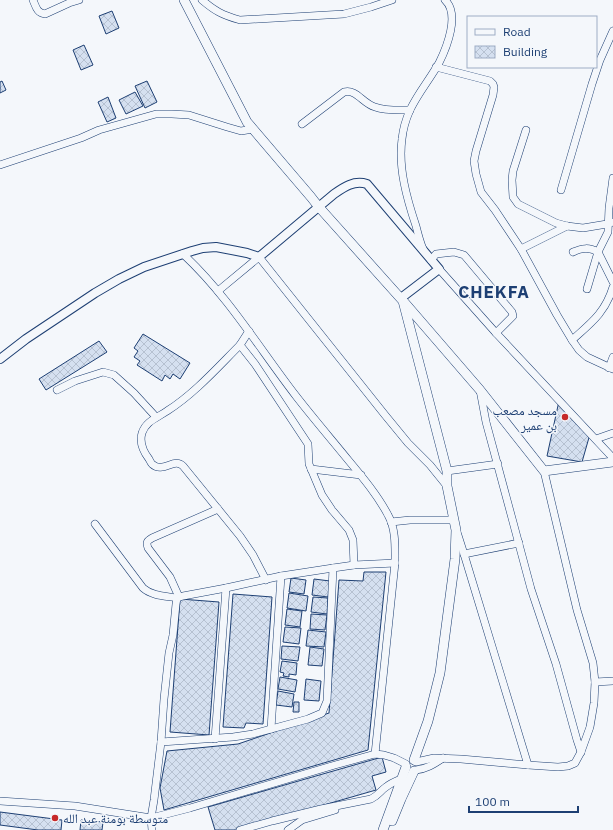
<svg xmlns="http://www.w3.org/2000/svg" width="613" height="830" font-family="'IBM Plex Sans','Noto Naskh Arabic',sans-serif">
<defs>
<pattern id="building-cross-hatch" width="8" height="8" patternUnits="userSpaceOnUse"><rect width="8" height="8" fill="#d5e0f0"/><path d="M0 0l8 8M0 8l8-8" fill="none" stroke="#b6c1d1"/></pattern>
</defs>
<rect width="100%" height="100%" fill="#f4f7fb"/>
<g fill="url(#building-cross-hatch)" stroke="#1d3f73">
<path d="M 112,11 L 119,28 L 106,34 L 99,16 Z"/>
<path d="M 84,45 L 93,65 L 81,70 L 73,50 Z"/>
<path d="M 2,81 L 6,90 L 0,93 L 0,82 Z"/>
<path d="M 147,81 L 157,102 L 145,108 L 135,86 Z"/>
<path d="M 135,92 L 143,106 L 126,114 L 119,100 Z"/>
<path d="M 108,97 L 116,118 L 107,122 L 98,102 Z"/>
<path d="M 143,334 L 190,363 L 180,379 L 173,374 L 170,379 L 165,375 L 162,381 L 137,365 L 140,361 L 134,357 L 138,351 L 134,348 Z"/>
<path d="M 99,341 L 107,352 L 46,390 L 39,379 Z"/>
<path d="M 559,401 L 590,434 L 582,462 L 547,456 Z"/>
<path d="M 364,572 L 386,572 L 368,750 L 164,810 L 160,788 L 167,751 L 238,744 L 329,713 L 339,580 L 363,581 Z"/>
<path d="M 291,578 L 306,580 L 304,594 L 289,592 Z"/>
<path d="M 314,579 L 330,581 L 328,597 L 312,595 Z"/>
<path d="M 289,593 L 308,596 L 306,611 L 287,608 Z"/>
<path d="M 233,594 L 272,597 L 263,724 L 246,723 L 244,728 L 223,727 Z"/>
<path d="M 313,597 L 328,598 L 327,614 L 311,612 Z"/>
<path d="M 180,599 L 219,602 L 209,735 L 170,732 Z"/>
<path d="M 287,609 L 302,611 L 300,627 L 285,625 Z"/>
<path d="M 311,614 L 327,615 L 325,630 L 310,629 Z"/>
<path d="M 285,627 L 301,628 L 299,644 L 283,642 Z"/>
<path d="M 308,630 L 326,632 L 324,647 L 306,646 Z"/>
<path d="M 282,646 L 300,647 L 298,661 L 281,659 Z"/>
<path d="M 310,647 L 324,649 L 322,666 L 308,665 Z"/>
<path d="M 282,661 L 297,663 L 296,675 L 289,674 L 289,677 L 283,676 L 284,673 L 280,672 Z"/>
<path d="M 280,677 L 297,680 L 295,692 L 278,689 Z"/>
<path d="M 306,679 L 321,681 L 319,701 L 304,700 Z"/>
<path d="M 278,691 L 294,694 L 292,707 L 276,705 Z"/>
<path d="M 294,702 L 299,702 L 299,712 L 293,712 Z"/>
<path d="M 382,757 L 386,772 L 372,776 L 376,790 L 237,830 L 215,830 L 208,807 Z"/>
<path d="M 0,812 L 62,820 L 61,830 L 38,830 L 0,825 Z"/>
<path d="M 81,820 L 103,822 L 102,830 L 80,830 Z"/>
</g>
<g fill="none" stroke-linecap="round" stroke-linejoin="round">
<g stroke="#1d3f73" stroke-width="8">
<g id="minor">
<path d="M 33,0 C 36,7 37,13 45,14 L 69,3 L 79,0"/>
<path d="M 202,0 C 215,11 222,15 240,20 L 344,14 L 371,7 L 392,0"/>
<path d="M 436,67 L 490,81 L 493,84 L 494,87 L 493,95 L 476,151 L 474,161 L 476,174 L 481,192 L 495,210 L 521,249 L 557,315 L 572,340"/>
<path d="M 302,124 L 344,92 C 357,89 362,103 375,107 C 386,111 399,110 410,110"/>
<path d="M 526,130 L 513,171 L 512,180 L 513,197 L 518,204 L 556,223 L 567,226 L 583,228 L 607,224 L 613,222"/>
<path d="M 0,165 L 81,138 L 99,130 L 156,114 L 172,114 L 189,115 L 227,127 L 241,131 L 253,129"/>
<path d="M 613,178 L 609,208 L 608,232 L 598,252 L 613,282"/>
<path d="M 561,190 L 592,84 L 600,60 L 613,31"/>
<path d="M 423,249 C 420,242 418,234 416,226 C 407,199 398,168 402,139 C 403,129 406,119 410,110 C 418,93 430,79 439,63 C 447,47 460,14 445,0"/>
<path d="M 521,249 L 567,226"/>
<path d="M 573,252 C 582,248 589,247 598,252 L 587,289"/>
<path d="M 183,254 C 228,296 259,348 296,396 C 313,418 332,440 349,461 C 364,479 378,496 388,515 C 396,529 395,547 395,563 L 375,754"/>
<path d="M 431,260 L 436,254 L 454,252 L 464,255 L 512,312 L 513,316 L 496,333"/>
<path d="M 439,269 L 496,333 L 613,458"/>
<path d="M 613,287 C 605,313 591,323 572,340 L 579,350 L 587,357 L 613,369"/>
<path d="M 218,291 L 259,257 L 385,415 L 408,443 L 430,465 L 447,486"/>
<path d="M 249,331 L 240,345 L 255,364 L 308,444 L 309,464 L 322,495 L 332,510 L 349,530 L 353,540 L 354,565"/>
<path d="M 240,345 C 217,368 194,394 167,411 C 157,418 146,421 142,433 C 139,443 143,451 149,459 C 150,461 151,463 152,464 C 163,474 174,457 183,466 L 240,536 L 253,555 L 266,580"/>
<path d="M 609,368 L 613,357"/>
<path d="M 57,390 L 75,381 L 103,372 L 114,375 L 134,393 L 156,417"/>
<path d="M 480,390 L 486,422 L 513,522 L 531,589 L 556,664 L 577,740 L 581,752"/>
<path d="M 596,439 L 613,433"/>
<path d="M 311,469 L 361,475"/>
<path d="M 447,471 L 498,464"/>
<path d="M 391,522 L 410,520 L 454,520"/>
<path d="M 95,524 L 143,588 C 152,596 166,596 177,598"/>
<path d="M 457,532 L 464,554 L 528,765"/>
<path d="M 464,554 L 519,543"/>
<path d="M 179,597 L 170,577 L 148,548 C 146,542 147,541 152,538 L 218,509"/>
<path d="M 595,682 L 613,681"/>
<path d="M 271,729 L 281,576"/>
<path d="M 215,739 L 226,588"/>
<path d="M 161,742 L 233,737 L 253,734 L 308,719 L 322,713 L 327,701 L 333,568"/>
<path d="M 416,762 L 434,758 L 461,759 L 528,765 L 558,767 L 568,766 L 575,763 L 581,752 L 590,727 L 594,703 L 595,682 L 593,663 L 577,610 L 544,471"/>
<path d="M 416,770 C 427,769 434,764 443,758"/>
<path d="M 0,801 L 75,806 L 151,818 L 190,808 L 335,765 L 375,754 L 384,755 L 394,758 L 406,764"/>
<path d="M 152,830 L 151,818 L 154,800 L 161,742 L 164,699 L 169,653 L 173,635 L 176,604 L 177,598 L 183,596 L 226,588 L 281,576 L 333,568 L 354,565 L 395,563"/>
<path d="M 240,830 L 272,821 L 321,809 L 371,799 C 379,795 380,791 386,787 C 391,783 396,781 401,779"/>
<path d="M 288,830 L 302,820 L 335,810"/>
</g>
</g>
<g stroke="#1d3f73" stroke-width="10">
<path id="tertiary" d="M 0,359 L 26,339 L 95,293 L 119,279 L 144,267 L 192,251 L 203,248 L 216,247 L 247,253 L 259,257 L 334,194 C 344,187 354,180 367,184 L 439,269 L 401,298"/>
</g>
<g stroke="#1d3f73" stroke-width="10">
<g id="secondary">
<path d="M 184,0 L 247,122 L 311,197 L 318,206 L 403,301 L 447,471 L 447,486 L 456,530 L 455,559 L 440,673 L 428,721 L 414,760"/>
<path d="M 404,302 L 480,390 L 544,471 L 613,462"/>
<path d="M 392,821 L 401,799 L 414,771"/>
<path d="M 383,830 L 406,767"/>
</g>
</g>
<use href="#minor" stroke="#f4f7fb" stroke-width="7"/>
<use href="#tertiary" stroke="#f4f7fb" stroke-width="8"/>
<use href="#secondary" stroke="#f4f7fb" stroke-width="9"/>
</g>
<g fill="#c62828" stroke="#f4f7fb" stroke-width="1.5">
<circle cx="565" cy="417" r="4"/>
<circle cx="55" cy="818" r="4"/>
</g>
<g text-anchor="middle" stroke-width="3" stroke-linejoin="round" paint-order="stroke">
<g font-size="13" fill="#1d3f73" stroke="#f4f7fb" text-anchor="end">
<text x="557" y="415">مسجد مصعب<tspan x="557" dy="15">بن عمير</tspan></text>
<text x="63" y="823" text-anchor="start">متوسطة بومنة عبد الله</text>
</g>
<g font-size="17" font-weight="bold" letter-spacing="1" fill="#1d3f73" stroke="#f4f7fb">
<text x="494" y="298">CHEKFA</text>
</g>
</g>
<rect x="467" y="16" width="130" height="52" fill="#f4f7fb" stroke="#9eadc5"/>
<rect x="475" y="29" width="20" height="6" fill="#f4f7fb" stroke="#9eadc5"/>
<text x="503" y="36" font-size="12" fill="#1d3f73">Road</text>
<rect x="475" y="46" width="20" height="12" fill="url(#building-cross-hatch)" stroke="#9eadc5"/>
<text x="503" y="56" font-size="12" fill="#1d3f73">Building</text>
<path d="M469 806v6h109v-6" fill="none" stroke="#1d3f73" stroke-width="2"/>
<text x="475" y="806" font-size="12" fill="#1d3f73" stroke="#f4f7fb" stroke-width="3" paint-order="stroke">100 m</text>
</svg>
